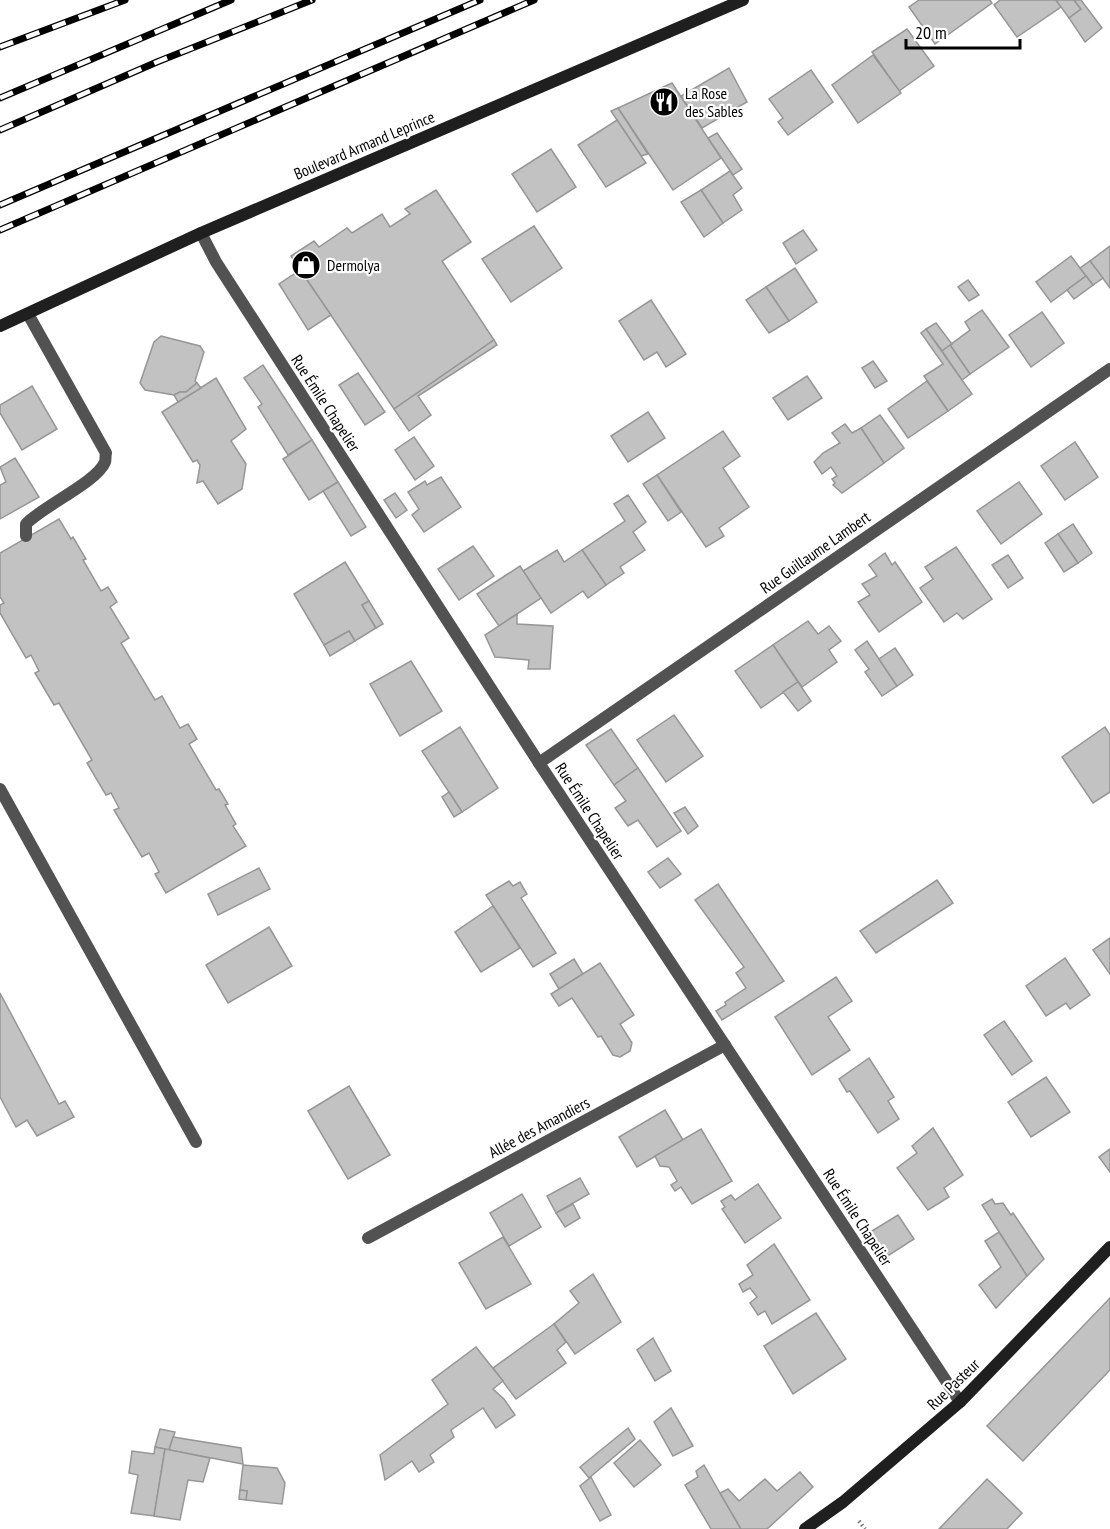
<svg xmlns="http://www.w3.org/2000/svg" width="1110" height="1529" font-family="'PT Sans Narrow',sans-serif">
<rect width="100%" height="100%" fill="#fff"/>
<g fill="#c2c2c2" stroke="#969696" stroke-width="1.5">
<path d="M 919,0 L 990,0 L 992,3 L 935,44 L 909,7 Z"/>
<path d="M 1000,0 L 1056,0 L 1061,7 L 1017,37 L 994,5 Z"/>
<path d="M 1056,0 L 1074,0 L 1081,9 L 1069,18 Z"/>
<path d="M 1074,0 L 1081,0 L 1102,28 L 1085,42 L 1069,18 L 1081,9 Z"/>
<path d="M 907,29 L 934,66 L 899,91 L 872,52 Z"/>
<path d="M 873,55 L 901,93 L 858,123 L 832,85 Z"/>
<path d="M 729,68 L 747,102 L 702,128 L 681,96 Z"/>
<path d="M 811,70 L 833,102 L 788,135 L 778,122 L 783,118 L 769,99 Z"/>
<path d="M 672,83 L 721,158 L 673,190 L 618,108 Z"/>
<path d="M 618,108 L 648,154 L 641,156 L 611,111 Z"/>
<path d="M 617,120 L 646,163 L 606,187 L 578,145 Z"/>
<path d="M 717,133 L 742,169 L 733,175 L 708,138 Z"/>
<path d="M 551,149 L 576,187 L 537,212 L 512,174 Z"/>
<path d="M 730,171 L 742,188 L 733,195 L 742,210 L 723,223 L 701,190 Z"/>
<path d="M 436,190 L 471,242 L 442,261 L 494,340 L 394,409 L 291,256 L 314,241 L 319,247 L 347,228 L 352,233 L 382,214 L 390,227 L 410,214 L 405,209 Z"/>
<path d="M 701,190 L 723,223 L 704,237 L 681,202 Z"/>
<path d="M 534,226 L 562,268 L 511,302 L 482,259 Z"/>
<path d="M 803,230 L 817,250 L 796,264 L 783,243 Z"/>
<path d="M 1110,246 L 1110,288 L 1090,261 Z"/>
<path d="M 1071,256 L 1086,276 L 1051,302 L 1036,282 Z"/>
<path d="M 1090,261 L 1103,278 L 1093,285 L 1080,268 Z"/>
<path d="M 795,268 L 817,302 L 789,321 L 766,287 Z"/>
<path d="M 300,270 L 331,315 L 308,330 L 279,284 Z"/>
<path d="M 1086,276 L 1093,285 L 1074,299 L 1067,290 Z"/>
<path d="M 968,280 L 979,295 L 969,301 L 958,287 Z"/>
<path d="M 766,287 L 789,321 L 769,333 L 746,300 Z"/>
<path d="M 651,300 L 686,354 L 666,367 L 657,352 L 644,360 L 619,321 Z"/>
<path d="M 982,310 L 1009,347 L 970,374 L 950,345 L 970,330 L 965,322 Z"/>
<path d="M 1042,312 L 1064,343 L 1031,367 L 1009,335 Z"/>
<path d="M 936,323 L 952,344 L 942,351 L 926,329 Z"/>
<path d="M 926,329 L 972,394 L 948,411 L 924,376 L 943,364 L 921,333 Z"/>
<path d="M 161,336 L 200,346 L 204,352 L 195,381 L 197,383 L 186,392 L 180,392 L 174,395 L 145,390 L 140,383 L 154,342 Z"/>
<path d="M 494,340 L 497,345 L 418,396 L 431,415 L 409,431 L 394,409 Z"/>
<path d="M 950,345 L 970,374 L 962,380 L 942,351 Z"/>
<path d="M 873,361 L 887,381 L 875,388 L 862,368 Z"/>
<path d="M 263,365 L 312,440 L 288,455 L 258,407 L 262,404 L 244,378 Z"/>
<path d="M 358,373 L 385,412 L 365,425 L 339,385 Z"/>
<path d="M 807,376 L 822,398 L 788,420 L 773,398 Z"/>
<path d="M 216,378 L 246,429 L 231,441 L 246,464 L 242,489 L 218,504 L 203,481 L 197,483 L 200,465 L 197,460 L 193,462 L 162,412 Z"/>
<path d="M 927,381 L 948,411 L 908,438 L 888,409 Z"/>
<path d="M 197,383 L 201,388 L 178,402 L 174,395 L 180,392 L 186,392 Z"/>
<path d="M 32,386 L 57,429 L 22,450 L 0,413 L 0,405 Z"/>
<path d="M 648,412 L 665,438 L 628,462 L 611,436 Z"/>
<path d="M 880,415 L 904,448 L 884,463 L 861,428 Z"/>
<path d="M 845,424 L 852,433 L 861,428 L 884,463 L 842,493 L 833,485 L 835,483 L 832,479 L 837,476 L 831,467 L 822,474 L 814,462 L 823,453 L 840,443 L 832,433 Z"/>
<path d="M 723,431 L 740,456 L 723,468 L 749,507 L 719,528 L 724,536 L 706,547 L 657,475 Z"/>
<path d="M 414,437 L 434,466 L 415,480 L 395,450 Z"/>
<path d="M 312,440 L 338,482 L 309,500 L 283,459 Z"/>
<path d="M 1075,442 L 1098,477 L 1065,500 L 1041,466 Z"/>
<path d="M 15,458 L 39,497 L 0,519 L 0,485 L 6,482 L 0,467 Z"/>
<path d="M 657,475 L 681,512 L 668,521 L 643,484 Z"/>
<path d="M 441,477 L 461,507 L 424,532 L 412,515 L 419,509 L 408,492 L 425,481 L 427,485 Z"/>
<path d="M 338,482 L 366,527 L 351,536 L 323,491 Z"/>
<path d="M 1019,482 L 1042,514 L 1001,544 L 977,511 Z"/>
<path d="M 395,493 L 407,510 L 396,518 L 384,500 Z"/>
<path d="M 628,495 L 646,522 L 633,532 L 645,550 L 620,567 L 624,573 L 606,585 L 582,550 L 625,521 L 614,504 Z"/>
<path d="M 59,519 L 71,539 L 73,537 L 86,559 L 83,560 L 101,591 L 108,587 L 117,602 L 110,607 L 129,638 L 121,643 L 155,700 L 162,696 L 180,728 L 188,724 L 197,739 L 189,744 L 216,790 L 219,789 L 228,804 L 225,805 L 236,824 L 233,826 L 246,846 L 166,893 L 155,874 L 159,872 L 149,853 L 142,857 L 114,810 L 119,808 L 111,793 L 106,795 L 87,763 L 92,760 L 59,703 L 54,705 L 35,673 L 39,671 L 31,655 L 26,658 L 0,613 L 0,605 L 4,603 L 0,597 L 0,553 Z"/>
<path d="M 1073,524 L 1092,553 L 1078,563 L 1058,534 Z"/>
<path d="M 1058,534 L 1078,563 L 1064,572 L 1045,543 Z"/>
<path d="M 473,546 L 494,576 L 459,600 L 438,569 Z"/>
<path d="M 956,547 L 992,599 L 963,619 L 957,613 L 944,622 L 920,588 L 933,579 L 925,567 Z"/>
<path d="M 557,550 L 564,562 L 582,550 L 606,585 L 588,598 L 583,591 L 551,613 L 523,571 Z"/>
<path d="M 885,553 L 892,565 L 895,562 L 922,602 L 879,632 L 858,602 L 870,595 L 862,584 L 877,576 L 869,565 Z"/>
<path d="M 1008,555 L 1023,578 L 1008,588 L 992,565 Z"/>
<path d="M 345,562 L 369,601 L 362,605 L 376,628 L 355,641 L 349,631 L 324,645 L 294,594 Z"/>
<path d="M 520,566 L 541,598 L 499,626 L 477,594 Z"/>
<path d="M 369,601 L 383,624 L 376,628 L 362,605 Z"/>
<path d="M 517,614 L 517,624 L 553,626 L 550,669 L 528,669 L 529,660 L 495,657 L 485,635 Z"/>
<path d="M 808,621 L 818,634 L 829,626 L 841,641 L 829,650 L 837,662 L 802,687 L 773,645 Z"/>
<path d="M 349,631 L 355,641 L 330,656 L 324,645 Z"/>
<path d="M 867,641 L 897,686 L 882,696 L 865,672 L 869,669 L 855,650 Z"/>
<path d="M 773,645 L 798,682 L 761,708 L 735,671 Z"/>
<path d="M 895,648 L 913,675 L 897,686 L 879,659 Z"/>
<path d="M 411,661 L 442,711 L 400,736 L 370,684 Z"/>
<path d="M 798,682 L 811,701 L 798,711 L 783,692 Z"/>
<path d="M 674,715 L 703,756 L 666,782 L 637,740 Z"/>
<path d="M 460,727 L 498,788 L 462,812 L 422,751 Z"/>
<path d="M 1105,727 L 1110,735 L 1110,792 L 1093,803 L 1062,757 Z"/>
<path d="M 611,729 L 638,768 L 614,785 L 586,745 Z"/>
<path d="M 638,768 L 681,831 L 657,847 L 638,820 L 628,826 L 615,808 L 626,801 L 614,785 Z"/>
<path d="M 449,792 L 462,812 L 454,817 L 442,797 Z"/>
<path d="M 685,807 L 698,826 L 688,834 L 674,813 Z"/>
<path d="M 668,858 L 681,874 L 660,888 L 648,872 Z"/>
<path d="M 259,868 L 270,889 L 218,915 L 208,894 Z"/>
<path d="M 937,880 L 953,903 L 876,953 L 860,931 Z"/>
<path d="M 509,881 L 513,886 L 520,882 L 527,894 L 521,898 L 556,953 L 533,967 L 486,895 Z"/>
<path d="M 718,884 L 784,981 L 722,1020 L 716,1011 L 726,1005 L 725,1002 L 746,988 L 736,973 L 744,967 L 695,900 Z"/>
<path d="M 493,906 L 520,948 L 481,972 L 455,932 Z"/>
<path d="M 269,927 L 292,966 L 228,1003 L 206,965 Z"/>
<path d="M 1110,938 L 1110,974 L 1093,950 Z"/>
<path d="M 1065,958 L 1090,995 L 1070,1009 L 1066,1003 L 1046,1016 L 1026,986 Z"/>
<path d="M 574,959 L 583,974 L 559,989 L 550,974 Z"/>
<path d="M 600,963 L 634,1015 L 620,1024 L 632,1043 L 630,1051 L 620,1057 L 613,1055 L 601,1036 L 598,1037 L 572,998 L 559,1006 L 551,994 Z"/>
<path d="M 836,977 L 852,1001 L 828,1017 L 850,1050 L 812,1075 L 775,1017 Z"/>
<path d="M 0,993 L 59,1104 L 65,1101 L 74,1117 L 37,1136 L 27,1120 L 16,1127 L 0,1097 Z"/>
<path d="M 1004,1021 L 1032,1061 L 1012,1075 L 984,1035 Z"/>
<path d="M 869,1058 L 894,1097 L 888,1101 L 899,1119 L 878,1133 L 850,1091 L 847,1092 L 839,1079 Z"/>
<path d="M 1046,1077 L 1070,1112 L 1031,1137 L 1008,1102 Z"/>
<path d="M 349,1086 L 390,1155 L 348,1179 L 308,1111 Z"/>
<path d="M 665,1110 L 683,1140 L 637,1167 L 619,1137 Z"/>
<path d="M 933,1128 L 963,1175 L 944,1188 L 949,1197 L 928,1210 L 897,1168 L 917,1153 L 912,1146 Z"/>
<path d="M 701,1129 L 732,1181 L 692,1204 L 681,1187 L 675,1191 L 671,1185 L 677,1181 L 669,1167 L 660,1166 L 655,1156 Z"/>
<path d="M 1110,1149 L 1110,1172 L 1099,1157 Z"/>
<path d="M 580,1178 L 589,1194 L 556,1213 L 547,1196 Z"/>
<path d="M 758,1184 L 781,1218 L 745,1243 L 722,1209 L 725,1207 L 721,1201 L 731,1195 L 735,1200 Z"/>
<path d="M 522,1194 L 541,1227 L 509,1246 L 490,1213 Z"/>
<path d="M 992,1199 L 995,1204 L 1003,1203 L 1011,1215 L 1013,1213 L 1044,1259 L 1027,1276 L 982,1205 Z"/>
<path d="M 573,1204 L 580,1218 L 565,1227 L 556,1213 Z"/>
<path d="M 898,1215 L 914,1239 L 883,1259 L 867,1234 Z"/>
<path d="M 999,1232 L 1027,1276 L 996,1308 L 979,1285 L 1001,1267 L 985,1241 Z"/>
<path d="M 503,1237 L 531,1284 L 486,1309 L 459,1263 Z"/>
<path d="M 774,1244 L 810,1300 L 772,1324 L 765,1311 L 758,1315 L 750,1303 L 757,1297 L 750,1288 L 743,1292 L 739,1284 L 753,1275 L 747,1265 Z"/>
<path d="M 593,1274 L 621,1322 L 575,1354 L 554,1324 L 579,1303 L 570,1291 Z"/>
<path d="M 1110,1298 L 1110,1370 L 1023,1461 L 987,1426 Z"/>
<path d="M 816,1313 L 846,1359 L 793,1394 L 764,1346 Z"/>
<path d="M 554,1324 L 566,1342 L 557,1350 L 566,1363 L 516,1399 L 493,1368 Z"/>
<path d="M 653,1338 L 671,1371 L 655,1381 L 637,1350 Z"/>
<path d="M 476,1347 L 503,1381 L 493,1389 L 504,1399 L 515,1415 L 496,1428 L 483,1408 L 451,1430 L 454,1437 L 430,1455 L 434,1462 L 419,1472 L 412,1461 L 385,1480 L 380,1455 L 448,1404 L 432,1380 Z"/>
<path d="M 671,1408 L 693,1446 L 673,1456 L 654,1422 Z"/>
<path d="M 628,1428 L 635,1439 L 589,1478 L 580,1467 Z"/>
<path d="M 160,1429 L 175,1432 L 169,1450 L 155,1447 Z"/>
<path d="M 173,1437 L 241,1448 L 243,1464 L 169,1450 Z"/>
<path d="M 640,1440 L 661,1465 L 634,1487 L 614,1463 Z"/>
<path d="M 155,1447 L 165,1449 L 154,1516 L 131,1513 L 138,1475 L 129,1473 L 132,1451 L 154,1454 Z"/>
<path d="M 165,1449 L 210,1458 L 203,1482 L 188,1480 L 180,1520 L 154,1516 Z"/>
<path d="M 243,1465 L 277,1468 L 285,1483 L 282,1504 L 246,1500 L 247,1491 L 240,1490 Z"/>
<path d="M 704,1465 L 720,1493 L 741,1529 L 711,1529 L 685,1485 L 698,1477 L 696,1471 Z"/>
<path d="M 800,1472 L 813,1487 L 767,1529 L 741,1529 L 720,1493 L 728,1489 L 739,1501 L 765,1479 L 777,1491 Z"/>
<path d="M 591,1477 L 611,1515 L 600,1521 L 580,1486 Z"/>
<path d="M 987,1479 L 1022,1513 L 1007,1529 L 939,1529 Z"/>
<path d="M 240,1490 L 247,1491 L 246,1500 L 239,1499 Z"/>
</g>
<g fill="none" stroke-linecap="round" stroke-linejoin="round">
<path stroke="#747474" stroke-width="4" stroke-dasharray="1.5 3" stroke-linecap="butt" d="M 859,1521 L 865,1529"/>
<g stroke="#525252" stroke-width="12">
<path d="M 26,536 L 26,524 C 43,506 97,482 105,462 C 106,460 105,456 106,453 L 28,314"/>
<path d="M 0,789 L 196,1142"/>
</g>
<g stroke="#525252" stroke-width="12">
<path d="M 201,233 L 216,262 L 539,763 L 960,1402"/>
<path d="M 539,763 L 1110,369"/>
<path d="M 368,1238 L 725,1045"/>
</g>
<g stroke="#1f1f1f" stroke-width="12">
<path d="M 0,326 L 201,233 L 743,0"/>
<path d="M 805,1529 L 843,1502 L 960,1402 L 1110,1247"/>
</g>
<g stroke="#000" stroke-width="7">
<g id="rail">
<path d="M 0,47 L 125,0"/>
<path d="M 0,98 L 231,0"/>
<path d="M 0,130 L 157,62 L 312,0"/>
<path d="M 0,205 L 480,0"/>
<path d="M 0,230 L 534,0"/>
</g>
</g>
<use href="#rail" stroke="#fff" stroke-width="4.5" stroke-dasharray="14" stroke-linecap="butt"/>
</g>
<defs>
<g id="restaurant-disc" transform="scale(1.5)"><circle r="9.5" fill="#000" stroke="#fff"/><path d="M-5-6h1v4h1v-4h1v4h1v-4h1v5L-1.5 .5V6h-2V.5L-5-1ZM5-6V6H3V1.5H1.5Q1.5-4 5-6Z" fill="#fff"/></g>
<g id="shop-disc" transform="scale(1.5)"><circle r="9.5" fill="#000" stroke="#fff"/><path d="M-5-2.5h2.3a2.7 3.5 0 0 1 5.4 0H5L5.5 6h-11ZM-1.5-2.5h3a1.5 2.3 0 0 0-3 0Z" fill="#fff"/></g>
</defs>
<g fill-rule="evenodd">
<use href="#restaurant-disc" x="664" y="102"/>
<use href="#shop-disc" x="306" y="265"/>
</g>
<g text-anchor="middle" stroke-width="4.5" stroke-linejoin="round" paint-order="stroke">
<g font-size="16" fill="#000" stroke="#fff" text-anchor="start">
<text x="685" y="99">La Rose<tspan x="685" dy="18">des Sables</tspan></text>
<text x="327" y="271">Dermolya</text>
</g>
<g font-size="16" fill="#000" stroke="#fff">
<text transform="translate(364 145) rotate(-23)" y="6">Boulevard Armand Leprince</text>
<text transform="translate(326 403) rotate(57)" y="6">Rue Émile Chapelier</text>
<text transform="translate(815 552) rotate(-35)" y="6">Rue Guillaume Lambert</text>
<text transform="translate(590 811) rotate(57)" y="6">Rue Émile Chapelier</text>
<text transform="translate(539 1127) rotate(-28)" y="6">Allée des Amandiers</text>
<text transform="translate(858 1217) rotate(57)" y="6">Rue Émile Chapelier</text>
<text transform="translate(953 1384) rotate(-44)" y="6">Rue Pasteur</text>
</g>
</g>
<path d="M906 39v9h114v-9" fill="none" stroke="#000000" stroke-width="3"/>
<text x="915" y="39" font-size="18" fill="#000000" stroke="#ffffff" stroke-width="4.5" paint-order="stroke">20 m</text>
</svg>
